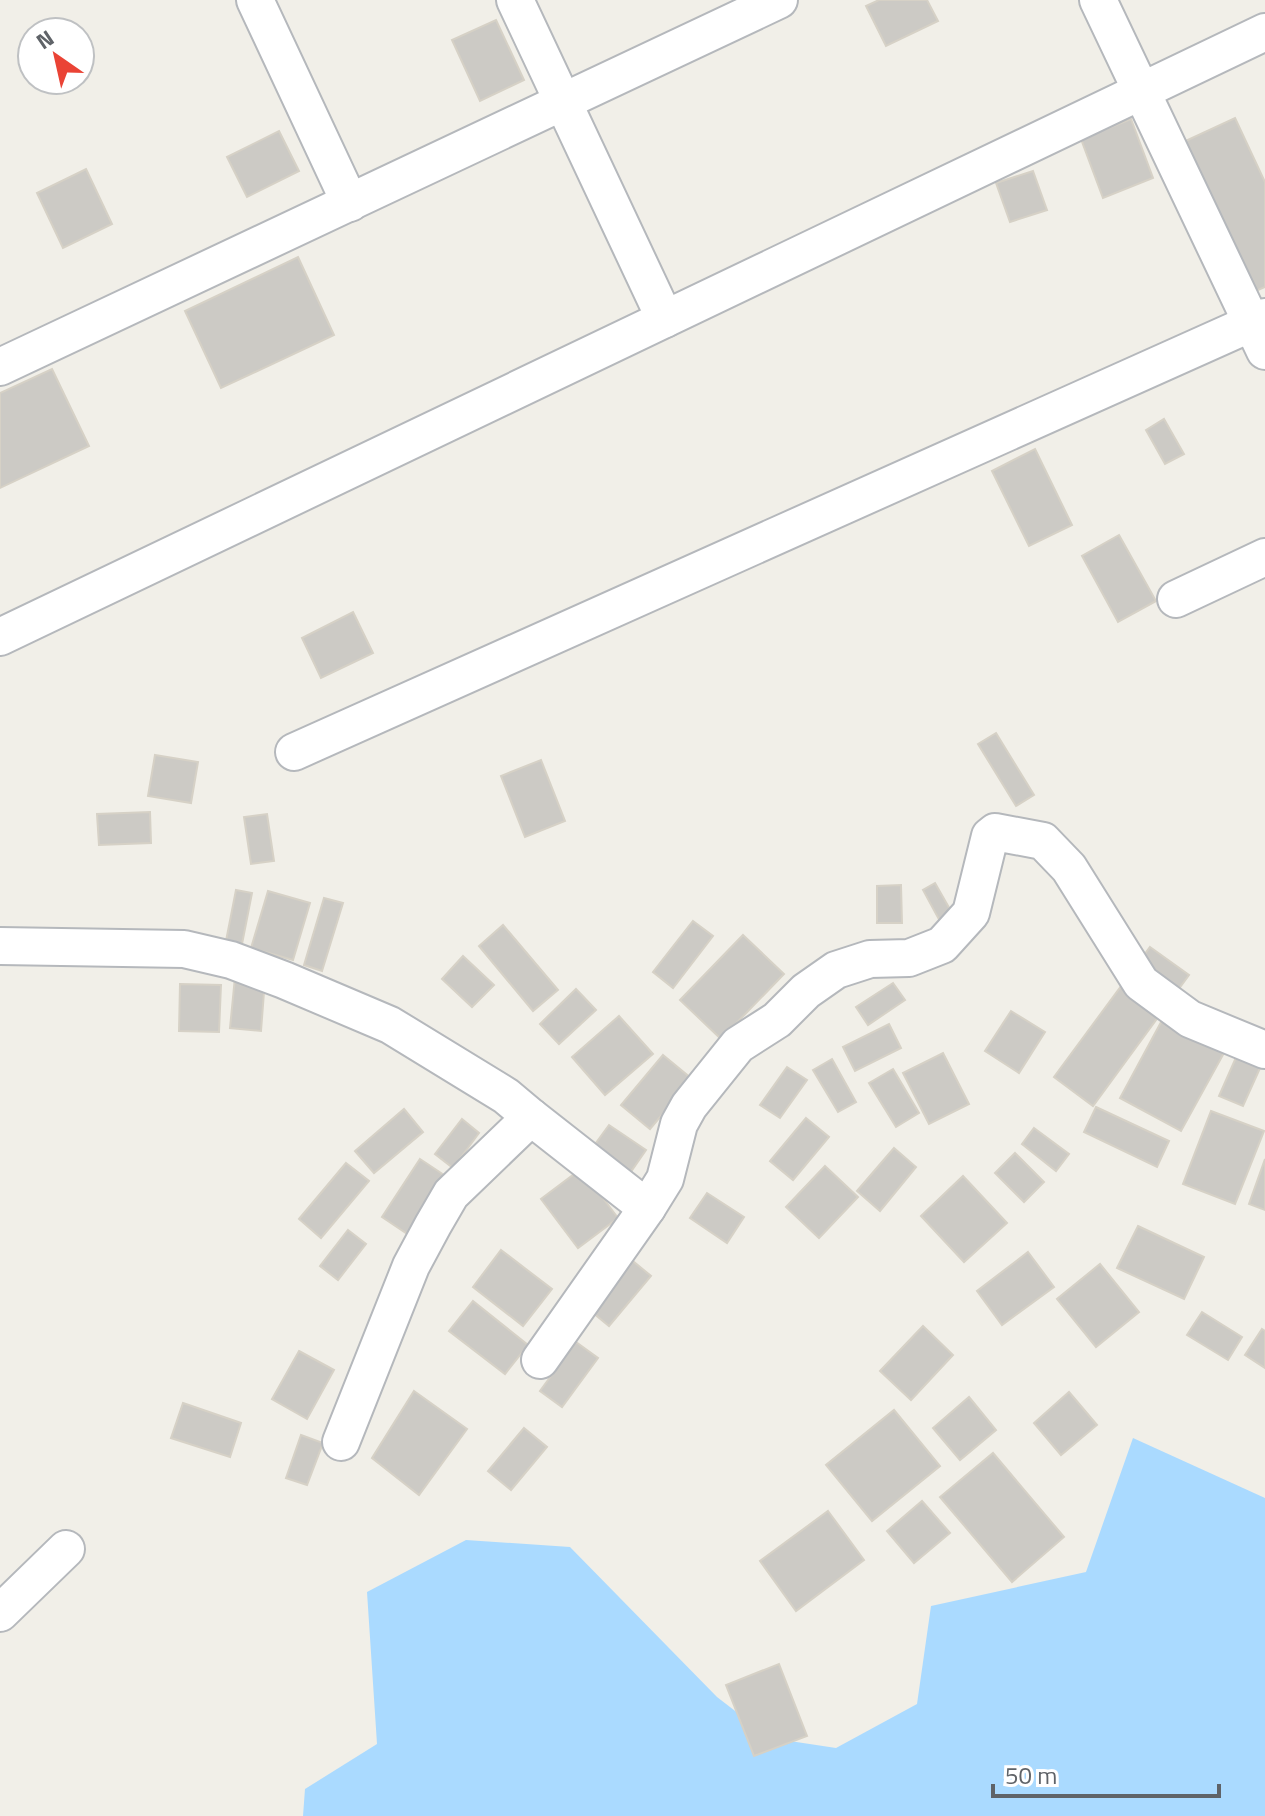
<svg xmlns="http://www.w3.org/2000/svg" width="1265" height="1816" font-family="'Titillium Web',sans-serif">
<rect width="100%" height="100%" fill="#f1efe8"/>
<path fill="#aadaff" d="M 1133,1438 L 1265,1498 L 1265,1816 L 303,1816 L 305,1789 L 377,1744 L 367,1592 L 466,1540 L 570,1547 L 717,1697 L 770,1738 L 836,1748 L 917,1704 L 931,1606 L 1086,1572 Z"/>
<g fill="#cccac5" stroke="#d6d1c6" stroke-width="2">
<path d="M 879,0 L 927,0 L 938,21 L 886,46 L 866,6 Z"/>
<path d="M 496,20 L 524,80 L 480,101 L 452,40 Z"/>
<path d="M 1235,118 L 1265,182 L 1265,287 L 1249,294 L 1179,144 Z"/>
<path d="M 1131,119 L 1153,178 L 1103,198 L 1081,139 Z"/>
<path d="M 279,131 L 299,171 L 247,197 L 227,157 Z"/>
<path d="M 86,169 L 112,224 L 63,248 L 37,193 Z"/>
<path d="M 1033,171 L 1047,210 L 1010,222 L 996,183 Z"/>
<path d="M 298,257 L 334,335 L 221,388 L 185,311 Z"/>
<path d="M 52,369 L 89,446 L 0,488 L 0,393 Z"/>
<path d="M 1164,419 L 1184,454 L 1165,464 L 1146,430 Z"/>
<path d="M 1035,449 L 1072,525 L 1029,546 L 992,471 Z"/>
<path d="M 1119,535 L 1156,601 L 1118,622 L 1082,556 Z"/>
<path d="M 353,612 L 373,653 L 321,678 L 302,638 Z"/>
<path d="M 996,733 L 1034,795 L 1016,806 L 978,744 Z"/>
<path d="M 155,755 L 198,762 L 191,803 L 148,796 Z"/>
<path d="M 541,760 L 565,821 L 525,837 L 501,776 Z"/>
<path d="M 150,812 L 151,843 L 99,845 L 97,814 Z"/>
<path d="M 267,814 L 274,861 L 251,864 L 244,817 Z"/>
<path d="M 935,883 L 955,918 L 942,925 L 923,890 Z"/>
<path d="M 901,885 L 902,923 L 877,923 L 877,886 Z"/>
<path d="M 236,890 L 252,893 L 242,944 L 226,941 Z"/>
<path d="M 268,891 L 310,903 L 293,960 L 251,948 Z"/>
<path d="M 324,898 L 343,903 L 322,971 L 304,965 Z"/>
<path d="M 693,921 L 713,936 L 673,988 L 653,972 Z"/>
<path d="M 503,925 L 558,990 L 533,1011 L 479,946 Z"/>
<path d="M 743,935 L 784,974 L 721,1039 L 680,1000 Z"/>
<path d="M 1150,947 L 1189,975 L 1093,1106 L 1054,1077 Z"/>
<path d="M 463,956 L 494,985 L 472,1007 L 442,979 Z"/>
<path d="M 235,977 L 265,979 L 261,1031 L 230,1028 Z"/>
<path d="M 893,983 L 905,1000 L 868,1025 L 856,1007 Z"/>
<path d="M 180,984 L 221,985 L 219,1032 L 179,1031 Z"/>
<path d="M 576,989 L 596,1010 L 559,1044 L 540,1024 Z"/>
<path d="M 1173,1000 L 1235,1033 L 1181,1131 L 1120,1098 Z"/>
<path d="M 1011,1011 L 1045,1032 L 1019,1073 L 985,1051 Z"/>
<path d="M 619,1016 L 653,1054 L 605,1095 L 572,1057 Z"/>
<path d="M 889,1024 L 901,1048 L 855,1071 L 843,1047 Z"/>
<path d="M 1245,1037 L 1265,1057 L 1243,1106 L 1219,1096 Z"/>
<path d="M 943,1053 L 969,1104 L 929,1124 L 903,1073 Z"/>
<path d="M 663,1055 L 692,1079 L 650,1129 L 621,1105 Z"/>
<path d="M 832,1059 L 856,1102 L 838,1112 L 813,1070 Z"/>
<path d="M 787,1067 L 807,1080 L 780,1118 L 760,1105 Z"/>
<path d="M 893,1069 L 919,1113 L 896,1127 L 869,1083 Z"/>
<path d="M 1096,1107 L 1169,1141 L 1157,1167 L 1084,1132 Z"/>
<path d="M 404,1109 L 423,1132 L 374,1173 L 355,1151 Z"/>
<path d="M 1211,1111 L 1264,1131 L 1235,1204 L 1183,1184 Z"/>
<path d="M 806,1118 L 829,1137 L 793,1180 L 770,1161 Z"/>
<path d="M 462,1119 L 479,1133 L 453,1168 L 435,1154 Z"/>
<path d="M 609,1125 L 646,1150 L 630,1173 L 593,1147 Z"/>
<path d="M 1034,1128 L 1069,1154 L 1056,1171 L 1022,1144 Z"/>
<path d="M 894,1148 L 916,1167 L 880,1211 L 857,1191 Z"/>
<path d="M 1015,1153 L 1044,1182 L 1024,1202 L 995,1173 Z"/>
<path d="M 420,1159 L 447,1177 L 409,1235 L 382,1217 Z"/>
<path d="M 1265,1159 L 1265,1210 L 1249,1204 Z"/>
<path d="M 346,1163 L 369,1181 L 321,1238 L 299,1219 Z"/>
<path d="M 825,1166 L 858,1197 L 819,1238 L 786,1207 Z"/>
<path d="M 581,1169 L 618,1218 L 578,1248 L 541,1199 Z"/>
<path d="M 963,1176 L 1007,1223 L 964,1262 L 921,1216 Z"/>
<path d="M 707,1193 L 744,1217 L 727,1243 L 690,1218 Z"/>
<path d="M 1138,1226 L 1204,1257 L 1184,1299 L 1117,1268 Z"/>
<path d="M 348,1230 L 366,1244 L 338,1280 L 320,1266 Z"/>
<path d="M 501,1250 L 552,1289 L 523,1326 L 473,1287 Z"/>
<path d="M 622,1252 L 651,1276 L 609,1326 L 580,1302 Z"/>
<path d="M 1028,1252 L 1054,1287 L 1002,1325 L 977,1291 Z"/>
<path d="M 1100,1264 L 1139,1312 L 1096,1347 L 1057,1299 Z"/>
<path d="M 473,1301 L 528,1345 L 505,1374 L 449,1331 Z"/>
<path d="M 1202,1312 L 1242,1337 L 1228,1360 L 1187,1335 Z"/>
<path d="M 923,1326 L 953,1355 L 911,1400 L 880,1371 Z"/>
<path d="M 1262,1329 L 1265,1331 L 1265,1368 L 1245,1355 Z"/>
<path d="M 576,1342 L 598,1358 L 562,1407 L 540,1391 Z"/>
<path d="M 299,1351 L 334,1370 L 307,1419 L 272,1399 Z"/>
<path d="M 414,1391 L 467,1429 L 419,1495 L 372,1458 Z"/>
<path d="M 1069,1392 L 1097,1425 L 1061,1455 L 1034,1423 Z"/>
<path d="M 969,1397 L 996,1430 L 960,1460 L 933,1428 Z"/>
<path d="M 183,1403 L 241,1423 L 230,1457 L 171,1438 Z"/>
<path d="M 894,1410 L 940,1466 L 872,1521 L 826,1465 Z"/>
<path d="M 524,1428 L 547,1447 L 511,1490 L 488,1471 Z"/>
<path d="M 301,1435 L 323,1443 L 307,1485 L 286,1478 Z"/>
<path d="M 993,1453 L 1064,1537 L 1012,1582 L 940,1497 Z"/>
<path d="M 922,1501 L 950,1533 L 914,1563 L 887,1531 Z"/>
<path d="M 828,1511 L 864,1560 L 796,1611 L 760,1561 Z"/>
<path d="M 779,1664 L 807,1736 L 754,1756 L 726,1685 Z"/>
</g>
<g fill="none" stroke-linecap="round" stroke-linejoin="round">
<g stroke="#b5b8bc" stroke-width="40">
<g id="minor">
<path d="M 255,0 L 350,203"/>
<path d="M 515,0 L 665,319"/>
<path d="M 1098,0 L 1265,351"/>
<path d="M 0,367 L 779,0"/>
<path d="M 1176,599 L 1265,557"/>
<path d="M 0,637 L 1265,32"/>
<path d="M 294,752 L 1265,317"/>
<path d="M 0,946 L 184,949 L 231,960 L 284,980 L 390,1025 L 506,1096 L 531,1117 L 451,1194 L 433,1225 L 411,1266 L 341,1442"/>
<path d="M 531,1117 L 647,1208"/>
<path d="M 540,1360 L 647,1208 L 665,1179 L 679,1124 L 689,1106 L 738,1045 L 777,1020 L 806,991 L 836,970 L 870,959 L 909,958 L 942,945 L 971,913 L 990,836 L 995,832 L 1043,841 L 1069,868 L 1141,983 L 1190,1019 L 1265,1050"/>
<path d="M 0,1613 L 66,1549"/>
</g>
</g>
<use href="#minor" stroke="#fff" stroke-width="36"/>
</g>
<g transform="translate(56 56) rotate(326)"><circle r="38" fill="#ffffff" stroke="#bfc1c3" stroke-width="2"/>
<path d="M0-6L14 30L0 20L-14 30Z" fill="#ea4335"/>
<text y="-12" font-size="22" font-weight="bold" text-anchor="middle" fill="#5f6368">N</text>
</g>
<path d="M993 1784v12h226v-12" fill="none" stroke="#5f6368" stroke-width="4"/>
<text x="1005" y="1784" font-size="24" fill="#5f6368" stroke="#ffffff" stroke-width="6" paint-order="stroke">50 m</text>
</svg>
